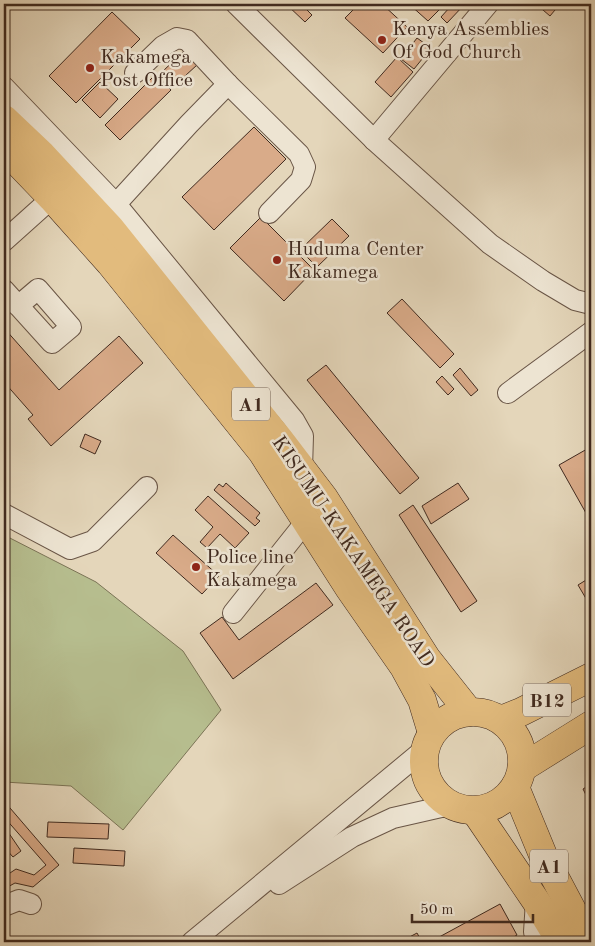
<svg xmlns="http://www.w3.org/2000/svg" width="595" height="946" font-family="'Old Standard TT',serif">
<rect width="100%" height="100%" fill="#e4d6ba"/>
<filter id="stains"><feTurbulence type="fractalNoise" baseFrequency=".004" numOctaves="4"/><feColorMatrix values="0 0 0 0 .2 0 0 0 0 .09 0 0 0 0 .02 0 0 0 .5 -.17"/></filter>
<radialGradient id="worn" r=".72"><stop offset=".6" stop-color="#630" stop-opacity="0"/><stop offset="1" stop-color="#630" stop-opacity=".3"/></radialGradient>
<path fill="#b6bd8e" stroke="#7b7456" d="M 4,535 L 96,582 L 183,651 L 221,710 L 123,830 L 71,786 L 4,782 Z"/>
<g fill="#d9ab89" stroke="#402a1f">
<path d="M 286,4 L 301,4 L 312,15 L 305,22 Z"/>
<path d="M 359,4 L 382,4 L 407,27 L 383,53 L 345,18 Z"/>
<path d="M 409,4 L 435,4 L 440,9 L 428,21 Z"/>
<path d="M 447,4 L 464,5 L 447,23 L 441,17 L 450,7 Z"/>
<path d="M 536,4 L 560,4 L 550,16 Z"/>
<path d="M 112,12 L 140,39 L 76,103 L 49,76 Z"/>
<path d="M 417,38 L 431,48 L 414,69 L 401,59 Z"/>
<path d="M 184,51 L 197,65 L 174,86 L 162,72 Z"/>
<path d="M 397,57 L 413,72 L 391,97 L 375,82 Z"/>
<path d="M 156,74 L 171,90 L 120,140 L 105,125 Z"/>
<path d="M 100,82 L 118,99 L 100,118 L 82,100 Z"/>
<path d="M 254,127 L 286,159 L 214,230 L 182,197 Z"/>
<path d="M 261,217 L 314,270 L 284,301 L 230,248 Z"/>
<path d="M 332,219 L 349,236 L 317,267 L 300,250 Z"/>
<path d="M 402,299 L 454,354 L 440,368 L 387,313 Z"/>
<path d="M 4,328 L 59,390 L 119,336 L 143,363 L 51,446 L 28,419 L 33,415 L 4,382 Z"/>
<path d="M 326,365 L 419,478 L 400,494 L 307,380 Z"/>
<path d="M 460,368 L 478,390 L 471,396 L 453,375 Z"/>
<path d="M 442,376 L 454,389 L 448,395 L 436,382 Z"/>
<path d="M 85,434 L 101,441 L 95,454 L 80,447 Z"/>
<path d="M 587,449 L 591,455 L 591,522 L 559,465 Z"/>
<path d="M 226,483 L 260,513 L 256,518 L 260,521 L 255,526 L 214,490 L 219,484 L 223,487 Z"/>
<path d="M 458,483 L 469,499 L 431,524 L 422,506 Z"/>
<path d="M 208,496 L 249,533 L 235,548 L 220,534 L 207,548 L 200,542 L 213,527 L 195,510 Z"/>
<path d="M 413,505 L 477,601 L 461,612 L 399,515 Z"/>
<path d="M 173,535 L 219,576 L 202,594 L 156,553 Z"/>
<path d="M 591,577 L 591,607 L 578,585 Z"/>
<path d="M 316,583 L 333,605 L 233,679 L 200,633 L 222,617 L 239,640 Z"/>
<path d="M 591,784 L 591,805 L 583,789 Z"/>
<path d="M 4,801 L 59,865 L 33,887 L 15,883 L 4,889 L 4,864 L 10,873 L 16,869 L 34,875 L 46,865 L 4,817 Z"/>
<path d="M 48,822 L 109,824 L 108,839 L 47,837 Z"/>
<path d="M 4,826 L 21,851 L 13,857 L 4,847 Z"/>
<path d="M 74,848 L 125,851 L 124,866 L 73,863 Z"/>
<path d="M 500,904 L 517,935 L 505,942 L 430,942 Z"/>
<path d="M 417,933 L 422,942 L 400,942 Z"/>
</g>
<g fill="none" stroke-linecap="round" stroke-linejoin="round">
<g stroke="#695546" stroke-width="22">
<g id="minor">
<path d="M 236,4 L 374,140 L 490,244 L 543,281 L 575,300 L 591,304"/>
<path d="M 135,73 L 163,46 L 177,38 L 187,40 L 228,84"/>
<path d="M 4,87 L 116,204 L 294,420 L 303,436 L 302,469"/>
<path d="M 374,140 L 488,4"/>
<path d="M 116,204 L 189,124 L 228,84 L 299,154 L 305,167 L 301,180 L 269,213"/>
<path d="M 4,241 L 52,198"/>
<path d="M 4,290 L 52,343 L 71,327 L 38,289 L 18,306"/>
<path d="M 508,393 L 591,332"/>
<path d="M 4,514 L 70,549 L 93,541 L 147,487"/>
<path d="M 233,613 L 307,520"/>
<path d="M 279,884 L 352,837 L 393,818 L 450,805"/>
<path d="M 536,901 L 534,932 L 540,942"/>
<path d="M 4,906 L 19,900 L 31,904"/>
<path d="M 192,942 L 426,748"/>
</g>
</g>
<g stroke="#402a1f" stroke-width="29">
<g id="highway">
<path d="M 4,119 L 42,155 L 110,228 L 279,439 L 324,498 L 427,659 L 469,712"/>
<path d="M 4,148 L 52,198 L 110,263 L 262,452 L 349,588 L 404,667 L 422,700 L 432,733"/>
<circle cx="473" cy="761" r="49"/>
<path d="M 501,720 L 521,712 L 591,677"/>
<path d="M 522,768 L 591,725"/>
<path d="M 515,787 L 543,855 L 589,942"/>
<path d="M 475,811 L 536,901 L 561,942"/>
</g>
</g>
<use href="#minor" stroke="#ede4d2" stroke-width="20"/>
<use href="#highway" stroke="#e2bb7d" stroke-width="28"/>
</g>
<g fill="#8f2418" stroke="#ede4d2" stroke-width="2">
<circle cx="382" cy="40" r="5"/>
<circle cx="90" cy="68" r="5"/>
<circle cx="277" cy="260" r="5"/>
<circle cx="196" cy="567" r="5"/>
</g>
<g text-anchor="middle" stroke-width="5" stroke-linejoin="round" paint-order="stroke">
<g fill="#ede4d2" stroke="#746255" stroke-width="1">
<rect x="232" y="387.5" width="38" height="33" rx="4"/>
<rect x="523" y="683.5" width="48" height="33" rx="4"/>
<rect x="530" y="849.5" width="38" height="33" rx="4"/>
</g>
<g font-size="19" font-weight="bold" fill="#402a1f">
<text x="251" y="411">A1</text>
<text x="547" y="707">B12</text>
<text x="549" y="873">A1</text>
</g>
<g font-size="20" fill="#402a1f" stroke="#ede4d2" text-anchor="start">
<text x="392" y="35">Kenya Assemblies<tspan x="392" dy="23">Of God Church</tspan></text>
<text x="100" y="63">Kakamega<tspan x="100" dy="23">Post Office</tspan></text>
<text x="287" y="255">Huduma Center<tspan x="287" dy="23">Kakamega</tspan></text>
<text x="206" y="563">Police line<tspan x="206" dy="23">Kakamega</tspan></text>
</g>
<g font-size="20" fill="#402a1f" stroke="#ede4d2">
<text transform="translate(354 551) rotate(56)" y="7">KISUMU-KAKAMEGA ROAD</text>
</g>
</g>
<rect width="595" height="946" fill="none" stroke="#e4d6ba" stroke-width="20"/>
<rect x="5" y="5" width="585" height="936" fill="none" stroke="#402a1f" stroke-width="2.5"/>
<rect x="10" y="10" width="575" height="926" fill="none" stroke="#402a1f"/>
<path d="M412 914v8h121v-8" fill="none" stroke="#402a1f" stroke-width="2.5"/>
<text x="420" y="914" font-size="15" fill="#402a1f" stroke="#ede4d2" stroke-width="4" paint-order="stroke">50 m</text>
<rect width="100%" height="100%" filter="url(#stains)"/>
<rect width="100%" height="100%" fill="url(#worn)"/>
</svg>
